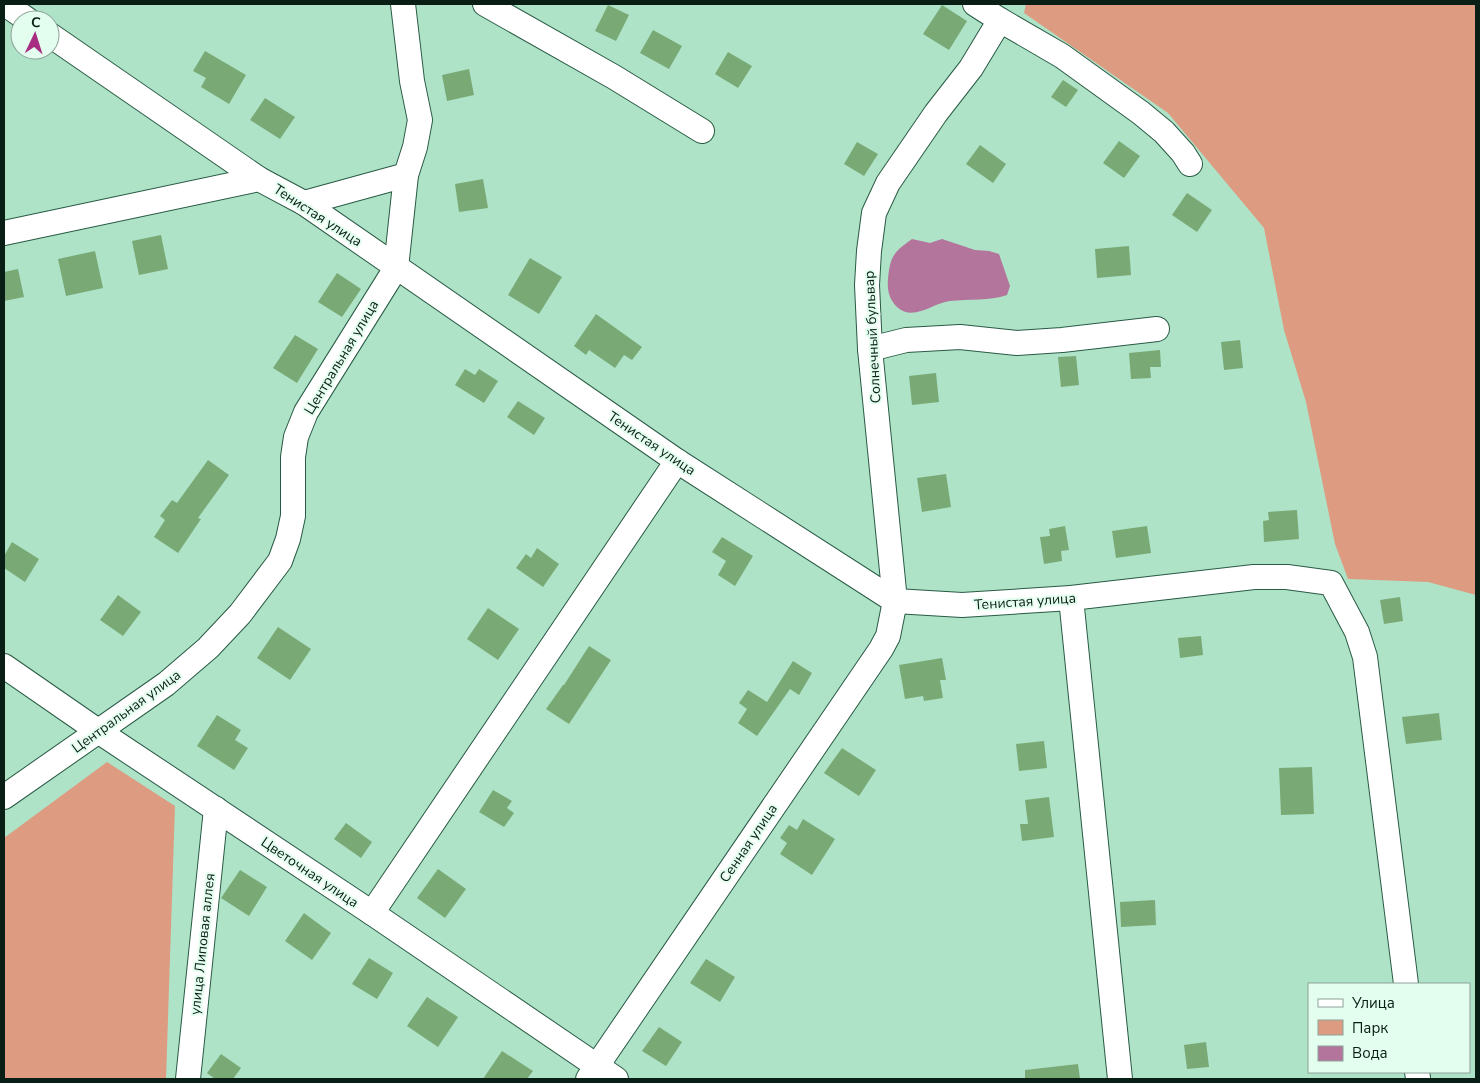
<svg xmlns="http://www.w3.org/2000/svg" width="1480" height="1083" font-family="'Nunito Sans',sans-serif">
<rect width="100%" height="100%" fill="#aee3c8"/>
<g fill="#dd9c82">
<path d="M 1026,4 L 1476,4 L 1476,595 L 1428,582 L 1348,579 L 1335,544 L 1306,402 L 1284,330 L 1264,228 L 1168,113 L 1024,13 Z"/>
<path d="M 107,762 L 175,806 L 166,1079 L 4,1079 L 4,838 Z"/>
</g>
<path fill="#b3759b" d="M 912,239 L 930,243 L 942,239 L 975,250 L 989,251 L 999,254 L 1010,286 L 1007,295 C 989,301 969,299 950,301 C 932,303 914,322 897,307 C 889,299 887,290 888,279 C 890,256 894,252 912,239 Z"/>
<g fill="#79aa75">
<path d="M 608,5 L 629,15 L 616,41 L 595,31 Z"/>
<path d="M 942,5 L 967,21 L 949,50 L 923,34 Z"/>
<path d="M 653,30 L 682,46 L 669,69 L 640,53 Z"/>
<path d="M 205,51 L 246,75 L 229,104 L 201,87 L 206,78 L 193,71 Z"/>
<path d="M 728,52 L 752,66 L 738,88 L 715,74 Z"/>
<path d="M 469,69 L 474,95 L 447,101 L 442,75 Z"/>
<path d="M 1063,80 L 1078,90 L 1066,107 L 1051,97 Z"/>
<path d="M 265,98 L 295,117 L 280,139 L 250,120 Z"/>
<path d="M 1119,141 L 1140,156 L 1124,178 L 1103,163 Z"/>
<path d="M 857,142 L 878,154 L 864,176 L 844,164 Z"/>
<path d="M 980,145 L 1006,164 L 993,183 L 966,164 Z"/>
<path d="M 483,179 L 488,208 L 459,212 L 455,184 Z"/>
<path d="M 1187,193 L 1212,210 L 1197,232 L 1172,215 Z"/>
<path d="M 161,235 L 168,269 L 139,275 L 132,241 Z"/>
<path d="M 1129,246 L 1131,275 L 1097,278 L 1095,249 Z"/>
<path d="M 95,251 L 103,288 L 66,296 L 58,259 Z"/>
<path d="M 530,258 L 562,277 L 539,314 L 508,295 Z"/>
<path d="M 18,269 L 24,297 L 4,301 L 4,272 Z"/>
<path d="M 337,273 L 361,289 L 342,317 L 318,302 Z"/>
<path d="M 596,314 L 642,347 L 632,360 L 624,355 L 615,368 L 589,350 L 586,355 L 574,346 Z"/>
<path d="M 295,335 L 318,349 L 297,383 L 273,368 Z"/>
<path d="M 1240,340 L 1243,368 L 1224,370 L 1221,342 Z"/>
<path d="M 1160,350 L 1161,367 L 1150,367 L 1151,378 L 1131,379 L 1129,353 Z"/>
<path d="M 1076,356 L 1079,385 L 1061,387 L 1058,357 Z"/>
<path d="M 465,369 L 475,375 L 479,369 L 498,381 L 484,403 L 455,385 Z"/>
<path d="M 936,373 L 939,402 L 912,405 L 909,376 Z"/>
<path d="M 518,401 L 545,418 L 534,435 L 507,417 Z"/>
<path d="M 208,460 L 229,475 L 198,518 L 201,519 L 178,553 L 154,537 L 165,520 L 160,516 L 172,500 L 177,503 Z"/>
<path d="M 946,474 L 951,507 L 922,512 L 917,478 Z"/>
<path d="M 1297,510 L 1299,539 L 1264,542 L 1263,521 L 1269,520 L 1268,512 Z"/>
<path d="M 1065,526 L 1069,550 L 1061,551 L 1062,561 L 1044,564 L 1040,537 L 1050,536 L 1049,529 Z"/>
<path d="M 1147,526 L 1151,553 L 1116,558 L 1112,531 Z"/>
<path d="M 722,537 L 753,556 L 735,586 L 718,575 L 726,561 L 712,552 Z"/>
<path d="M 12,542 L 39,559 L 25,582 L 4,568 L 4,556 Z"/>
<path d="M 537,548 L 559,564 L 543,587 L 516,568 L 526,554 L 531,558 Z"/>
<path d="M 118,595 L 141,612 L 123,636 L 100,620 Z"/>
<path d="M 1400,597 L 1403,621 L 1384,624 L 1380,600 Z"/>
<path d="M 488,608 L 519,629 L 498,660 L 467,639 Z"/>
<path d="M 278,627 L 311,649 L 290,680 L 257,658 Z"/>
<path d="M 1201,636 L 1203,655 L 1180,658 L 1178,638 Z"/>
<path d="M 589,646 L 611,660 L 569,724 L 546,709 L 563,685 L 564,685 Z"/>
<path d="M 942,658 L 946,680 L 940,680 L 943,698 L 924,701 L 923,696 L 905,699 L 899,665 Z"/>
<path d="M 793,661 L 812,673 L 799,695 L 790,689 L 757,736 L 738,723 L 747,709 L 739,703 L 748,690 L 767,702 Z"/>
<path d="M 1439,713 L 1442,740 L 1406,744 L 1402,717 Z"/>
<path d="M 217,715 L 241,730 L 235,740 L 248,748 L 234,770 L 197,746 Z"/>
<path d="M 1044,741 L 1047,768 L 1019,771 L 1016,744 Z"/>
<path d="M 842,748 L 876,770 L 859,796 L 824,773 Z"/>
<path d="M 1312,767 L 1314,814 L 1281,815 L 1279,768 Z"/>
<path d="M 493,790 L 512,801 L 507,808 L 514,813 L 504,827 L 479,812 Z"/>
<path d="M 1049,797 L 1054,837 L 1022,841 L 1020,824 L 1028,824 L 1025,800 Z"/>
<path d="M 803,819 L 835,839 L 812,875 L 780,854 L 787,843 L 780,838 L 789,825 L 797,830 Z"/>
<path d="M 346,823 L 372,842 L 361,858 L 334,839 Z"/>
<path d="M 438,869 L 466,889 L 445,918 L 417,898 Z"/>
<path d="M 240,870 L 267,887 L 249,916 L 221,898 Z"/>
<path d="M 1155,900 L 1156,925 L 1121,927 L 1120,902 Z"/>
<path d="M 304,913 L 331,933 L 312,960 L 285,941 Z"/>
<path d="M 369,958 L 393,973 L 377,999 L 352,984 Z"/>
<path d="M 706,959 L 735,977 L 720,1002 L 690,983 Z"/>
<path d="M 427,997 L 458,1017 L 438,1047 L 407,1026 Z"/>
<path d="M 659,1027 L 682,1042 L 666,1066 L 642,1051 Z"/>
<path d="M 1206,1042 L 1209,1067 L 1187,1069 L 1184,1045 Z"/>
<path d="M 502,1051 L 533,1071 L 527,1079 L 483,1079 Z"/>
<path d="M 221,1054 L 241,1068 L 233,1079 L 215,1079 L 207,1073 Z"/>
<path d="M 1078,1064 L 1080,1079 L 1025,1079 L 1025,1070 Z"/>
</g>
<g fill="none" stroke-linecap="round" stroke-linejoin="round">
<g stroke="#295a44" stroke-width="26">
<g id="minor">
<path d="M 5,4 L 28,20"/>
<path d="M 485,4 L 614,77 L 702,131"/>
<path d="M 1000,20 L 1062,56 L 1141,113 L 1164,132 L 1183,153 L 1190,164"/>
<path d="M 50,35 L 259,179 L 304,203 L 677,461 L 895,601 L 962,605 L 1071,598 L 1254,577 L 1287,577 L 1331,583 L 1357,632 L 1365,657 L 1406,984"/>
<path d="M 304,203 L 406,175 L 415,147 L 420,120 L 412,81 L 403,4"/>
<path d="M 4,233 L 259,179"/>
<path d="M 870,349 L 906,340 L 960,337 L 1017,343 L 1062,340 L 1157,329"/>
<path d="M 1071,598 L 1120,1079"/>
<path d="M 4,666 L 98,731 L 372,913 L 616,1079"/>
<path d="M 4,797 L 166,684 L 208,648 L 240,614 L 280,561 L 288,539 L 293,516 L 293,457 L 296,437 L 306,412 L 396,268 L 406,175"/>
<path d="M 372,913 L 677,461"/>
<path d="M 1417,1072 L 1418,1078"/>
<path d="M 188,1079 L 216,809"/>
<path d="M 588,1079 L 881,649 L 888,636 L 895,601 L 870,349 L 867,285 L 869,251 L 874,213 L 888,183 L 936,113 L 971,68 L 1000,20 L 975,4"/>
</g>
</g>
<use href="#minor" stroke="#fff" stroke-width="24"/>
</g>
<g text-anchor="middle" stroke-width="4" stroke-linejoin="round" paint-order="stroke">
<g font-size="14" fill="#091e15" stroke="#e3fdef">
<text transform="translate(318 215) rotate(33)" y="5">Тенистая улица</text>
<text transform="translate(872 337) rotate(-93)" y="5">Солнечный бульвар</text>
<text transform="translate(341 357) rotate(-59)" y="5">Центральная улица</text>
<text transform="translate(652 443) rotate(34)" y="5">Тенистая улица</text>
<text transform="translate(1025 601) rotate(-4)" y="5">Тенистая улица</text>
<text transform="translate(126 711) rotate(-36)" y="5">Центральная улица</text>
<text transform="translate(748 843) rotate(-56)" y="5">Сенная улица</text>
<text transform="translate(310 872) rotate(34)" y="5">Цветочная улица</text>
<text transform="translate(202 944) rotate(-84)" y="5">улица Липовая аллея</text>
</g>
</g>
<rect width="1480" height="1083" fill="none" stroke="#091e15" stroke-width="10"/>
<rect x="1308" y="983" width="162" height="90" fill="#e3fdef" stroke="#8ca498"/>
<rect x="1318" y="999" width="25" height="8" fill="#ffffff" stroke="#8ca498"/>
<text x="1352" y="1008" font-size="15" fill="#091e15">Улица</text>
<rect x="1318" y="1020" width="25" height="15" fill="#dd9c82" stroke="#8ca498"/>
<text x="1352" y="1033" font-size="15" fill="#091e15">Парк</text>
<rect x="1318" y="1046" width="25" height="15" fill="#b3759b" stroke="#8ca498"/>
<text x="1352" y="1058" font-size="15" fill="#091e15">Вода</text>
<g transform="translate(35 35) rotate(4)"><circle r="24" fill="#e3fdef" stroke="#8ca498"/>
<path d="M0-4L9 19L0 12L-9 19Z" fill="#a62d82"/>
<text y="-8" font-size="14" font-weight="bold" text-anchor="middle" fill="#091e15">С</text>
</g>
</svg>
